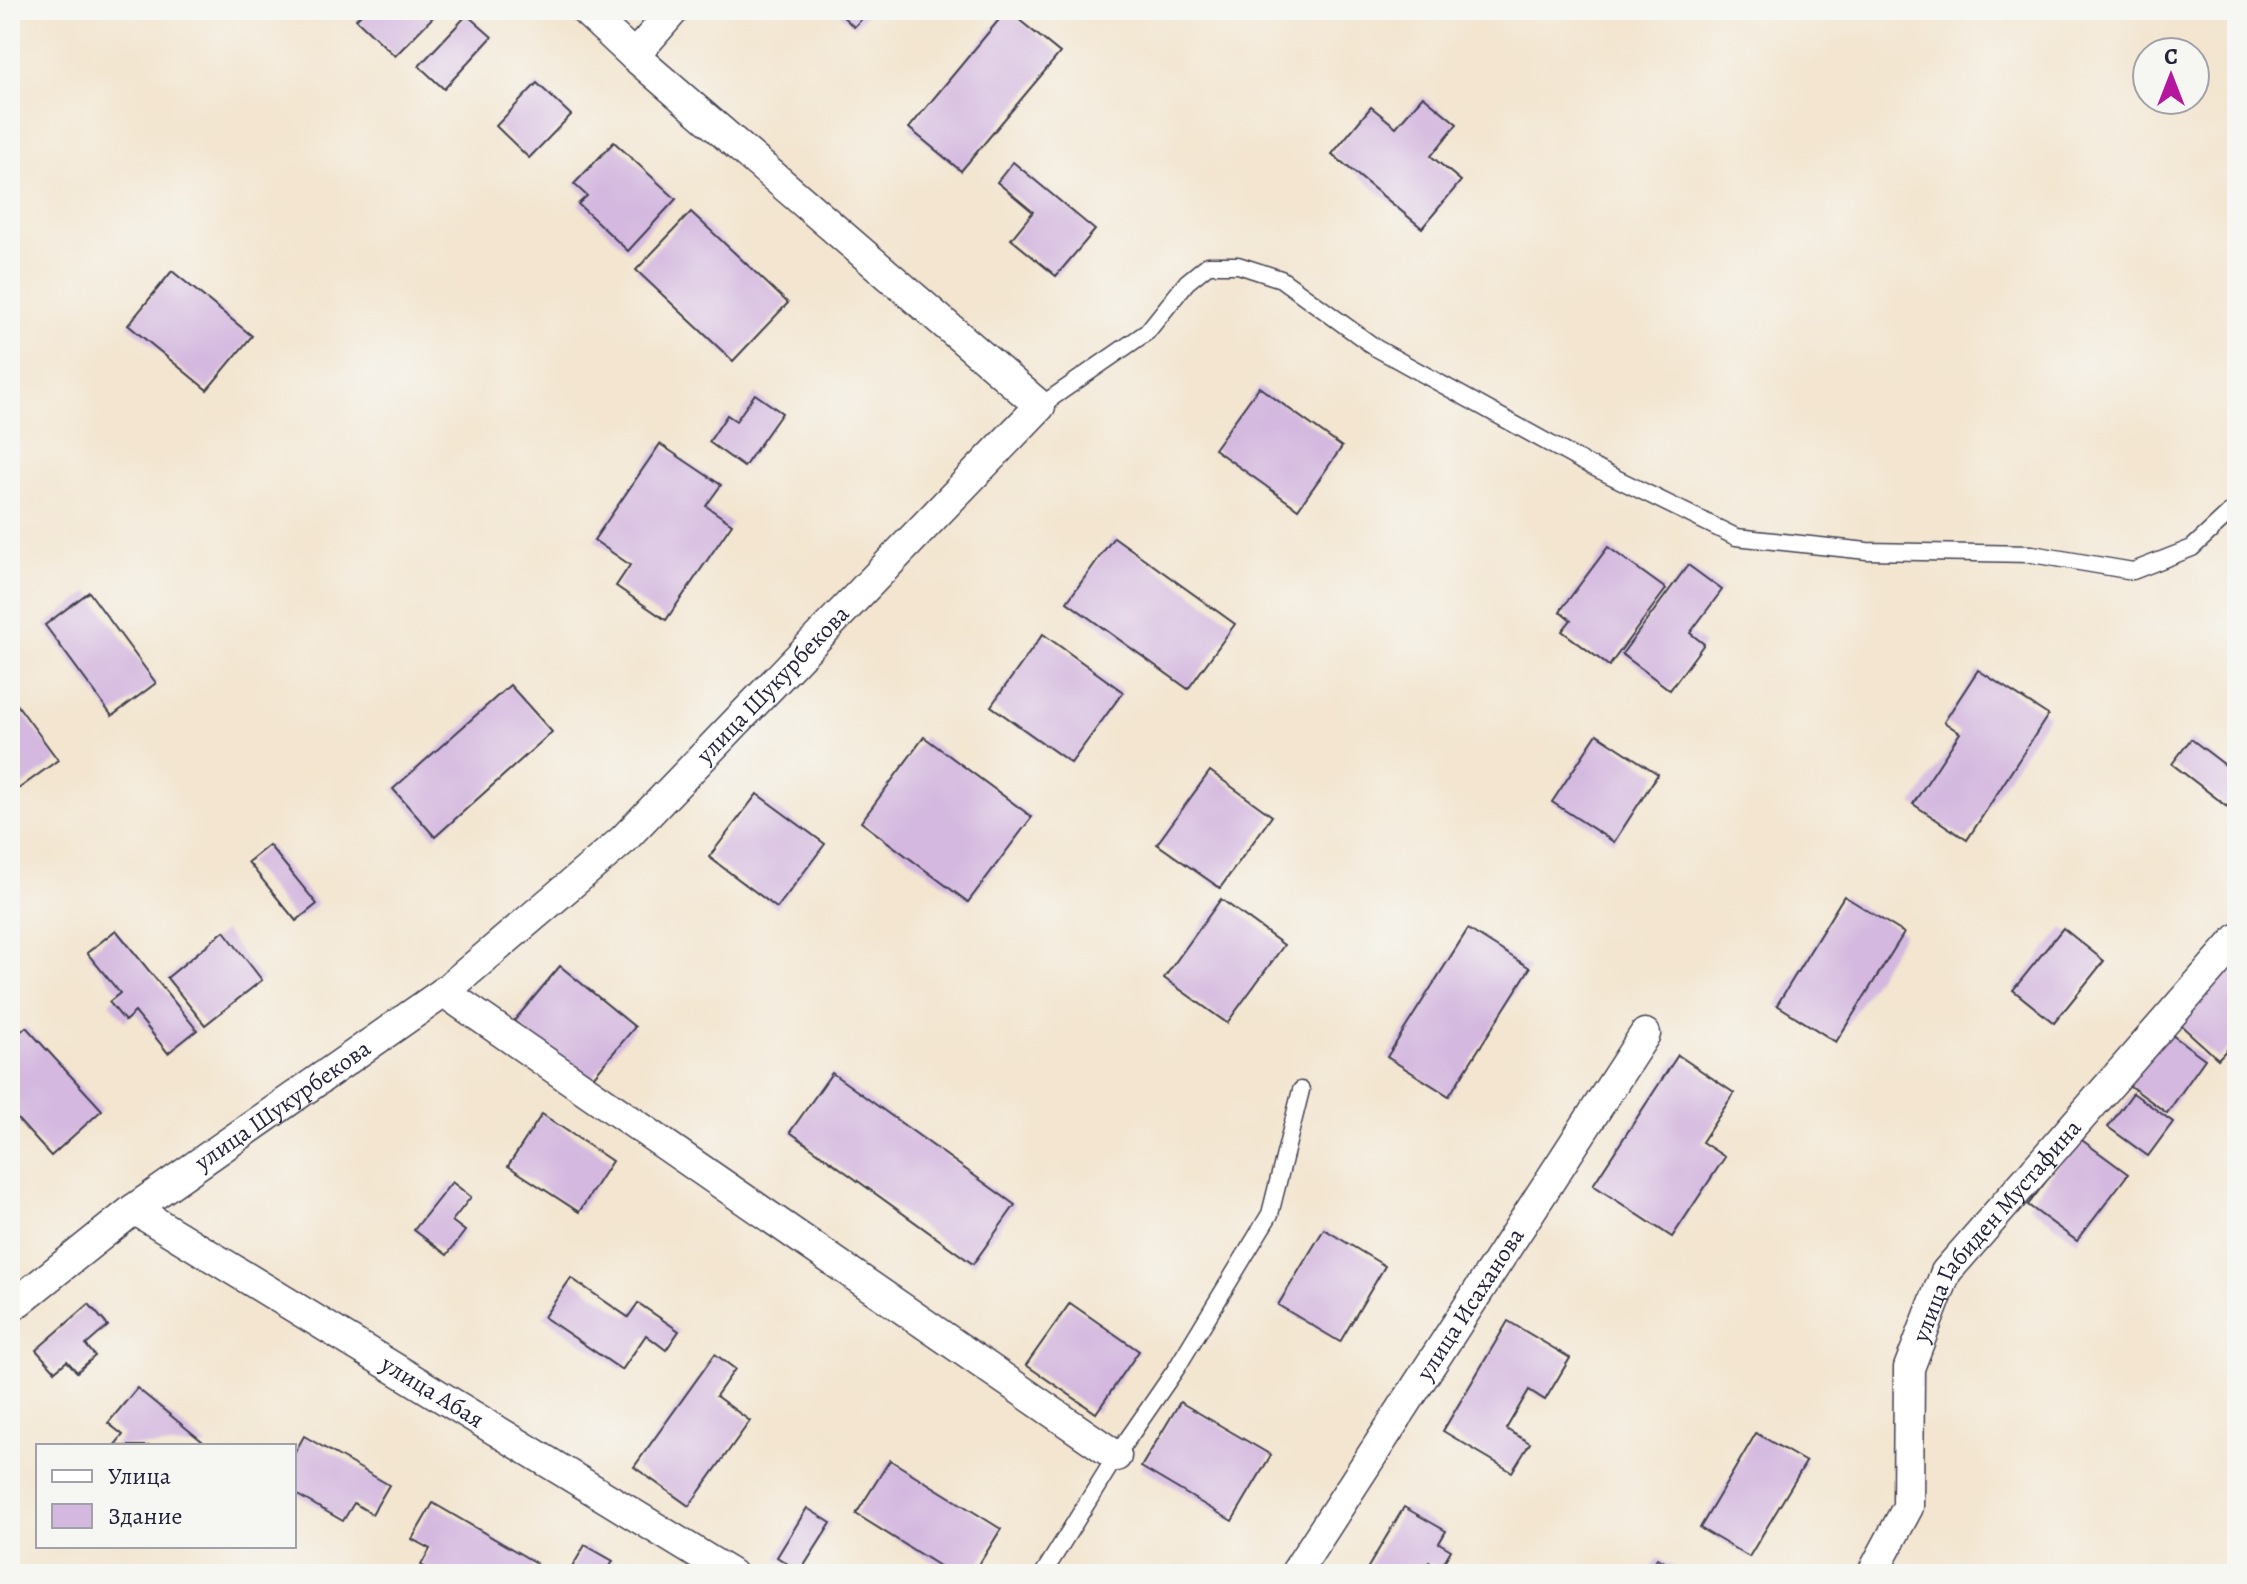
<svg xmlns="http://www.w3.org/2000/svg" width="2247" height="1584" font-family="Alegreya,serif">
<rect width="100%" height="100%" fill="#f6f6f2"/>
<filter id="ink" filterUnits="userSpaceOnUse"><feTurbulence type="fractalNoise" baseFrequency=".0125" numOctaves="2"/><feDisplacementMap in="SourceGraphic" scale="16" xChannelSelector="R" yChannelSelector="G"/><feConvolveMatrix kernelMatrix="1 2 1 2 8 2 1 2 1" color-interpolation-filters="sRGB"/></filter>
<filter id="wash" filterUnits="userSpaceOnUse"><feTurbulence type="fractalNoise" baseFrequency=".006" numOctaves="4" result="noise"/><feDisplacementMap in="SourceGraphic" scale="32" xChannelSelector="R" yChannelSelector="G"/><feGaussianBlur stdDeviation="1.8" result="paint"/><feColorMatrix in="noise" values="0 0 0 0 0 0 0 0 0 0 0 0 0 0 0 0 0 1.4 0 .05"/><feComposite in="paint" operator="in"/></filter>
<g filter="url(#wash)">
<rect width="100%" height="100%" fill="#f3e5cf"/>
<g id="blocks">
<g fill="#d4b8df">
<path d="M 365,10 L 440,10 L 395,56 L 356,19 Z"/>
<path d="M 836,10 L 870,10 L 854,27 Z"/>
<path d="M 1007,10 L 1060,53 L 961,171 L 909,128 Z"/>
<path d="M 467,15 L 492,37 L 444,89 L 419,66 Z"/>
<path d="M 537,83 L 571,115 L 529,158 L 496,126 Z"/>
<path d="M 1423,96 L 1457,124 L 1431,156 L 1461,181 L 1422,228 L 1332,154 L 1371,107 L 1396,127 Z"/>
<path d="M 614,142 L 676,199 L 628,251 L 578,204 L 587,196 L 574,184 Z"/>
<path d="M 1013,162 L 1095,230 L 1056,276 L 1011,239 L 1033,212 L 997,182 Z"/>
<path d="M 691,212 L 788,303 L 733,361 L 636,270 Z"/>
<path d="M 172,271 L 252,336 L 207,390 L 128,325 Z"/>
<path d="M 1259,387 L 1342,447 L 1298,509 L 1214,449 Z"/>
<path d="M 755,394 L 782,413 L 744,467 L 709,442 L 727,415 L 736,421 Z"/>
<path d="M 660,444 L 721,485 L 706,506 L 732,524 L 666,620 L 616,586 L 630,565 L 594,540 Z"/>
<path d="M 1114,537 L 1235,624 L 1188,689 L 1067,602 Z"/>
<path d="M 1608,547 L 1666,589 L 1609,666 L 1562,631 L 1571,620 L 1560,611 Z"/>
<path d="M 1688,565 L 1722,590 L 1690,633 L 1704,644 L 1670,690 L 1622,654 Z"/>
<path d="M 89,592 L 156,683 L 112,716 L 45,625 Z"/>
<path d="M 1043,634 L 1123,692 L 1071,763 L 991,706 Z"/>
<path d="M 1978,670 L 2048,715 L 1967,840 L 1913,804 L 1960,733 L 1944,722 Z"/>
<path d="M 510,685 L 552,732 L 435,837 L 393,789 Z"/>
<path d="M 10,695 L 58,760 L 10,795 Z"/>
<path d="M 1597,734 L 1658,774 L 1614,842 L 1552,802 Z"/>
<path d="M 924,737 L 1032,817 L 968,902 L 861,822 Z"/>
<path d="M 2191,739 L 2237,774 L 2237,795 L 2228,807 L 2172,764 Z"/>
<path d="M 1210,771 L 1272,816 L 1220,888 L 1157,844 Z"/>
<path d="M 757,794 L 825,844 L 777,908 L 709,857 Z"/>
<path d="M 269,845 L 317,904 L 296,921 L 248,862 Z"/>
<path d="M 1844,896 L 1904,933 L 1836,1042 L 1777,1005 Z"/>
<path d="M 1221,899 L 1284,945 L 1227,1023 L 1164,978 Z"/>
<path d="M 2063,928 L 2104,961 L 2054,1023 L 2013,990 Z"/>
<path d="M 1468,929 L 1530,968 L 1449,1096 L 1387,1057 Z"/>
<path d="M 116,930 L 197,1030 L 168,1053 L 135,1012 L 125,1021 L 109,1002 L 120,993 L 87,953 Z"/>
<path d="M 224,931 L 262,980 L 205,1025 L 167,978 Z"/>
<path d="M 560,966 L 635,1027 L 588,1083 L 514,1021 Z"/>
<path d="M 2224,966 L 2237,978 L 2237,1039 L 2218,1059 L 2175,1020 Z"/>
<path d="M 26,1027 L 102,1110 L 51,1156 L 10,1111 L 10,1041 Z"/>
<path d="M 2165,1030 L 2205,1059 L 2167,1113 L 2126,1083 Z"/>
<path d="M 1678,1055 L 1734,1093 L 1702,1142 L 1725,1157 L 1672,1237 L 1593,1185 Z"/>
<path d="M 832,1073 L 1015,1205 L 973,1264 L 790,1132 Z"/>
<path d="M 2133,1093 L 2173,1122 L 2148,1156 L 2108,1127 Z"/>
<path d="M 542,1114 L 612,1161 L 579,1212 L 508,1166 Z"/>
<path d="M 2079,1138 L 2128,1174 L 2077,1241 L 2028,1205 Z"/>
<path d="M 452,1182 L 471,1197 L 452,1221 L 465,1231 L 447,1255 L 414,1230 Z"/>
<path d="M 1324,1229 L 1385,1266 L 1340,1342 L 1278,1305 Z"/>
<path d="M 571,1278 L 628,1317 L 638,1303 L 679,1331 L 666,1350 L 646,1335 L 622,1370 L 544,1317 Z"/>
<path d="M 1070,1303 L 1139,1351 L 1096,1413 L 1026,1365 Z"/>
<path d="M 89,1304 L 108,1326 L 86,1345 L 95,1356 L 77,1372 L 67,1361 L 55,1371 L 36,1350 Z"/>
<path d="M 1508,1321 L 1570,1358 L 1545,1400 L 1529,1390 L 1506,1429 L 1530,1443 L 1512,1472 L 1443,1431 Z"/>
<path d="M 715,1354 L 735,1369 L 716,1396 L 750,1421 L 689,1506 L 634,1467 Z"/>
<path d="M 137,1388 L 208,1446 L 114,1446 L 123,1435 L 108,1423 Z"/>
<path d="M 1180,1402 L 1271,1455 L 1232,1521 L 1141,1467 Z"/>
<path d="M 1756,1433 L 1806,1462 L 1749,1557 L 1700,1528 Z"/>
<path d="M 304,1436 L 389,1485 L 372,1514 L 354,1503 L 343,1521 L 294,1493 L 294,1454 Z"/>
<path d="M 890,1460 L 1001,1529 L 973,1574 L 952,1574 L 856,1514 Z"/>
<path d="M 433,1503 L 536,1563 L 529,1574 L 437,1574 L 421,1565 L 430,1549 L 412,1539 Z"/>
<path d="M 1404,1507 L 1446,1531 L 1439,1543 L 1451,1550 L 1440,1569 L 1429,1562 L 1421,1574 L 1364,1574 Z"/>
<path d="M 807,1508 L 831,1523 L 800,1572 L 777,1557 Z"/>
<path d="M 585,1545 L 613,1561 L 606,1574 L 568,1574 Z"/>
<path d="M 1657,1558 L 1685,1574 L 1648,1574 Z"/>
</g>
</g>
</g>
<g filter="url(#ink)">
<use href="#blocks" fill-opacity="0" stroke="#413f51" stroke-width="2"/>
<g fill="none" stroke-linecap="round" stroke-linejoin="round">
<g stroke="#413f51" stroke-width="19">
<g id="lane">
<path d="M 1040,406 L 1147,332 L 1187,282 L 1208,265 L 1238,265 L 1281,279 L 1376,348 L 1581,461 L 1736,537 L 1867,551 L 2032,554 L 2133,571 L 2192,548 L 2235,508 L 2237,502"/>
<path d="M 1043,1574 L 1116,1456 L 1176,1369 L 1270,1214 L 1301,1090"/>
</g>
</g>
<g stroke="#413f51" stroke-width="33">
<g id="street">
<path d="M 634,56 L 674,10"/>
<path d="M 444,992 L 1116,1456"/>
<path id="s1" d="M 134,1209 L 731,1574"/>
<path id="s2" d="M 10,1308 L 134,1209 L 444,992 L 623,840 L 1040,406 L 634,56 L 585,10"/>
<path id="s3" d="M 1295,1574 L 1645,1034"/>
<path id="s4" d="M 1872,1574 L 1908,1507 L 1909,1368 L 1946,1272 L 2237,939"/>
</g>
</g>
<use href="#lane" stroke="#fff" stroke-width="16"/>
<use href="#street" stroke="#fff" stroke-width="30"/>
</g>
</g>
<g text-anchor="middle" stroke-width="7" stroke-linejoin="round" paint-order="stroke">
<g font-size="24" fill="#22223b" stroke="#f6f6f2">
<text dy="8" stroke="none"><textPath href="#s2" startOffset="988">улица Шукурбекова</textPath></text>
<text dy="8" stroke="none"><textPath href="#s2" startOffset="340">улица Шукурбекова</textPath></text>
<text dy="8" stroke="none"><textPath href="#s4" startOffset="380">улица Габиден Мустафина</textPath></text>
<text dy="8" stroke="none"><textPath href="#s3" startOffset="322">улица Исаханова</textPath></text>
<text dy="8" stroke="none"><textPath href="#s1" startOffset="350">улица Абая</textPath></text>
</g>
</g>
<rect width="2247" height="1584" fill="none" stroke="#f6f6f2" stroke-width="40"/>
<rect x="36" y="1444" width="260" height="104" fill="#f6f6f2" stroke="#a1a1a9" stroke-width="2"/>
<rect x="52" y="1470" width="40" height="12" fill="#ffffff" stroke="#a1a1a9" stroke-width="2"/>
<text x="108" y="1484" font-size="24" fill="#22223b">Улица</text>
<rect x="52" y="1504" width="40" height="24" fill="#d4b8df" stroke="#a1a1a9" stroke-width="2"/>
<text x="108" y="1524" font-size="24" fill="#22223b">Здание</text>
<g transform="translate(2171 76)"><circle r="38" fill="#f6f6f2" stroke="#a1a1a9" stroke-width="2"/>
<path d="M0-6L14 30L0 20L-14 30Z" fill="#b5179e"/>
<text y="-12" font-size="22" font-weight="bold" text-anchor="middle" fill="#22223b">С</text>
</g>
</svg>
